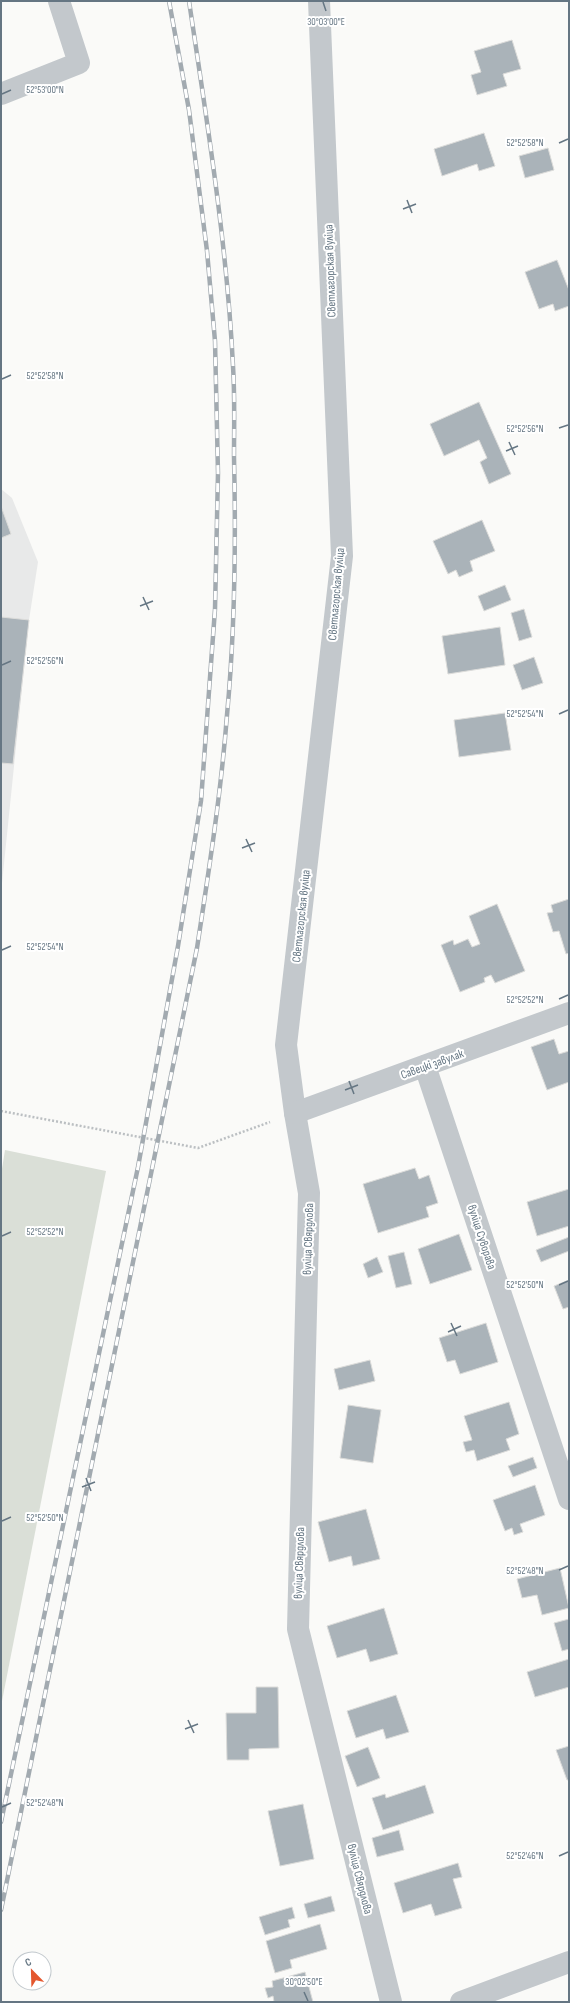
<svg xmlns="http://www.w3.org/2000/svg" width="570" height="2003" font-family="'Sofia Sans Condensed',sans-serif">
<rect width="100%" height="100%" fill="#fafaf8"/>
<path fill="#e8e9e9" d="M 1,489 L 12,498 L 38,562 L 29,620 L 1,893 Z"/>
<path fill="#dadfd7" d="M 5,1150 L 106,1171 L 1,1706 L 1,1175 Z"/>
<g fill="#aab3b9" stroke="#dcdcda">
<path d="M 512,40 L 521,69 L 503,74 L 507,86 L 477,95 L 471,75 L 481,72 L 474,51 Z"/>
<path d="M 484,133 L 495,166 L 479,171 L 477,164 L 442,176 L 434,149 Z"/>
<path d="M 548,148 L 554,170 L 525,178 L 519,156 Z"/>
<path d="M 557,260 L 569,290 L 569,306 L 555,311 L 553,304 L 539,309 L 525,272 Z"/>
<path d="M 479,402 L 511,474 L 489,484 L 480,462 L 487,458 L 479,440 L 444,456 L 430,424 Z"/>
<path d="M 1,506 L 11,534 L 1,538 Z"/>
<path d="M 482,520 L 495,551 L 470,561 L 473,571 L 459,577 L 456,570 L 448,574 L 433,541 Z"/>
<path d="M 505,585 L 511,600 L 484,611 L 478,596 Z"/>
<path d="M 524,609 L 532,637 L 519,641 L 511,613 Z"/>
<path d="M 1,617 L 29,620 L 13,764 L 1,763 Z"/>
<path d="M 500,627 L 505,665 L 448,674 L 442,636 Z"/>
<path d="M 534,657 L 543,683 L 522,690 L 513,665 Z"/>
<path d="M 505,713 L 511,750 L 459,757 L 454,720 Z"/>
<path d="M 569,899 L 569,953 L 566,954 L 559,931 L 553,932 L 547,913 L 553,912 L 551,905 Z"/>
<path d="M 497,904 L 525,971 L 495,983 L 491,975 L 484,978 L 485,982 L 460,992 L 441,945 L 453,940 L 454,945 L 468,939 L 472,947 L 480,944 L 469,916 Z"/>
<path d="M 554,1039 L 559,1054 L 569,1051 L 569,1082 L 547,1090 L 531,1047 Z"/>
<path d="M 415,1168 L 419,1179 L 429,1175 L 438,1203 L 426,1207 L 429,1217 L 378,1233 L 363,1184 Z"/>
<path d="M 569,1189 L 569,1226 L 537,1236 L 527,1202 Z"/>
<path d="M 459,1234 L 472,1270 L 430,1284 L 418,1249 Z"/>
<path d="M 569,1237 L 569,1251 L 541,1262 L 536,1250 Z"/>
<path d="M 404,1252 L 412,1284 L 396,1288 L 388,1256 Z"/>
<path d="M 377,1257 L 383,1272 L 368,1278 L 363,1264 Z"/>
<path d="M 569,1280 L 569,1307 L 563,1309 L 554,1286 Z"/>
<path d="M 486,1323 L 498,1362 L 460,1374 L 455,1360 L 447,1362 L 439,1338 Z"/>
<path d="M 370,1360 L 375,1381 L 339,1390 L 334,1369 Z"/>
<path d="M 509,1402 L 519,1434 L 506,1439 L 510,1450 L 477,1461 L 474,1450 L 466,1452 L 463,1442 L 472,1440 L 464,1416 Z"/>
<path d="M 348,1405 L 381,1410 L 373,1463 L 340,1458 Z"/>
<path d="M 533,1457 L 537,1468 L 513,1477 L 508,1466 Z"/>
<path d="M 535,1485 L 545,1515 L 520,1524 L 523,1532 L 514,1535 L 512,1528 L 505,1531 L 493,1500 Z"/>
<path d="M 366,1509 L 380,1559 L 353,1566 L 351,1556 L 329,1562 L 318,1522 Z"/>
<path d="M 560,1568 L 569,1608 L 542,1615 L 537,1595 L 522,1598 L 517,1579 Z"/>
<path d="M 384,1608 L 398,1654 L 370,1662 L 366,1649 L 337,1658 L 327,1626 Z"/>
<path d="M 569,1619 L 569,1649 L 562,1651 L 554,1623 Z"/>
<path d="M 569,1659 L 569,1687 L 535,1697 L 527,1672 Z"/>
<path d="M 256,1687 L 278,1687 L 279,1748 L 249,1749 L 249,1760 L 227,1760 L 226,1713 L 256,1713 Z"/>
<path d="M 396,1695 L 409,1732 L 386,1739 L 383,1729 L 356,1738 L 347,1711 Z"/>
<path d="M 569,1746 L 569,1780 L 567,1780 L 556,1750 Z"/>
<path d="M 368,1747 L 380,1778 L 357,1787 L 345,1756 Z"/>
<path d="M 425,1785 L 434,1813 L 383,1830 L 372,1798 L 385,1794 L 386,1798 Z"/>
<path d="M 303,1804 L 314,1859 L 280,1866 L 268,1811 Z"/>
<path d="M 399,1830 L 404,1850 L 377,1857 L 372,1838 Z"/>
<path d="M 458,1863 L 462,1877 L 453,1879 L 462,1908 L 435,1916 L 431,1904 L 403,1913 L 394,1883 Z"/>
<path d="M 331,1896 L 335,1911 L 308,1918 L 304,1904 Z"/>
<path d="M 292,1907 L 295,1918 L 288,1920 L 290,1927 L 265,1935 L 259,1917 Z"/>
<path d="M 320,1924 L 327,1949 L 290,1960 L 292,1968 L 275,1973 L 266,1941 Z"/>
<path d="M 305,1972 L 313,2002 L 274,2002 L 273,1996 L 268,1998 L 265,1988 L 273,1987 L 272,1981 Z"/>
</g>
<g fill="none" stroke-linecap="round" stroke-linejoin="round">
<path stroke="#bbbfc2" stroke-width="2.5" stroke-dasharray="2 2" stroke-linecap="butt" d="M 1,1111 L 198,1148 L 270,1122"/>
<g stroke="#c3c8cc" stroke-width="22">
<path d="M 319,1 L 342,556 L 286,1045 L 295,1113 L 309,1193 L 298,1629 L 391,2002"/>
<path d="M 1,94 L 79,63 L 59,1"/>
<path d="M 425,1066 L 569,1499"/>
<path d="M 295,1113 L 569,1013"/>
<path d="M 461,2002 L 569,1962"/>
</g>
<g stroke="#a2aab0" stroke-width="4.5">
<g id="rail">
<path d="M 1,1822 L 138,1167 L 178,946 L 201,801 L 215,609 L 218,473 L 215,341 L 207,251 L 189,110 L 169,1"/>
<path d="M 1,1910 L 197,948 C 209,870 221,793 227,715 C 235,630 236,543 234,457 C 234,427 235,397 233,366 C 227,244 207,122 189,1"/>
</g>
</g>
<use href="#rail" stroke="#fff" stroke-width="3" stroke-dasharray="9" stroke-linecap="butt"/>
</g>
<path fill="none" stroke="#657683" stroke-width="1.5" d="M 323,2 L 326,11M 2,94 L 11,90M 559,143 L 568,139M 407,200 L 412,213M 403,209 L 416,204M 2,379 L 11,375M 559,428 L 568,425M 509,442 L 515,455M 506,451 L 518,446M 143,597 L 149,610M 140,606 L 153,601M 2,665 L 11,661M 559,714 L 568,710M 246,839 L 252,852M 242,848 L 255,843M 2,950 L 11,946M 559,999 L 568,995M 349,1081 L 354,1094M 345,1090 L 358,1085M 2,1236 L 11,1232M 559,1285 L 568,1281M 451,1323 L 457,1336M 448,1332 L 461,1326M 86,1478 L 91,1491M 82,1487 L 95,1482M 2,1521 L 11,1517M 559,1570 L 568,1566M 188,1720 L 194,1733M 185,1729 L 198,1724M 2,1807 L 11,1803M 559,1856 L 568,1852M 304,1992 L 308,2001"/>
<g text-anchor="middle" stroke-width="4" stroke-linejoin="round" paint-order="stroke">
<g font-size="12" fill="#657683" stroke="#fff">
<text transform="translate(330 271) rotate(-92)" y="4">Светлагорская вуліца</text>
<text transform="translate(336 594) rotate(-85)" y="4">Светлагорская вуліца</text>
<text transform="translate(301 916) rotate(-84)" y="4">Светлагорская вуліца</text>
<text transform="translate(432 1064) rotate(-20)" y="4">Савецкі завулак</text>
<text transform="translate(482 1237) rotate(72)" y="4">вуліца Суворава</text>
<text transform="translate(308 1239) rotate(-88)" y="4">вуліца Свярдлова</text>
<text transform="translate(299 1563) rotate(-88)" y="4">вуліца Свярдлова</text>
<text transform="translate(360 1879) rotate(76)" y="4">вуліца Свярдлова</text>
</g>
</g>
<g font-size="10" text-anchor="middle" fill="#657683" stroke="#fff" stroke-width="4" stroke-linejoin="round" paint-order="stroke">
<text x="326" y="25">30°03'00"E</text>
<text x="45" y="93">52°53'00"N</text>
<text x="525" y="146">52°52'58"N</text>
<text x="45" y="379">52°52'58"N</text>
<text x="525" y="432">52°52'56"N</text>
<text x="45" y="664">52°52'56"N</text>
<text x="525" y="717">52°52'54"N</text>
<text x="45" y="950">52°52'54"N</text>
<text x="525" y="1003">52°52'52"N</text>
<text x="45" y="1235">52°52'52"N</text>
<text x="525" y="1288">52°52'50"N</text>
<text x="45" y="1521">52°52'50"N</text>
<text x="525" y="1574">52°52'48"N</text>
<text x="45" y="1806">52°52'48"N</text>
<text x="525" y="1859">52°52'46"N</text>
<text x="304" y="1985">30°02'50"E</text>
</g>
<rect width="570" height="2003" fill="none" stroke="#657683" stroke-width="4"/>
<g transform="translate(32 1971) rotate(337)"><circle r="19" fill="#ffffff" stroke="#c1c8cd"/>
<path d="M0-3L7 15L0 10L-7 15Z" fill="#e4572e"/>
<text y="-6" font-size="11" font-weight="bold" text-anchor="middle" fill="#657683">С</text>
</g>
</svg>
